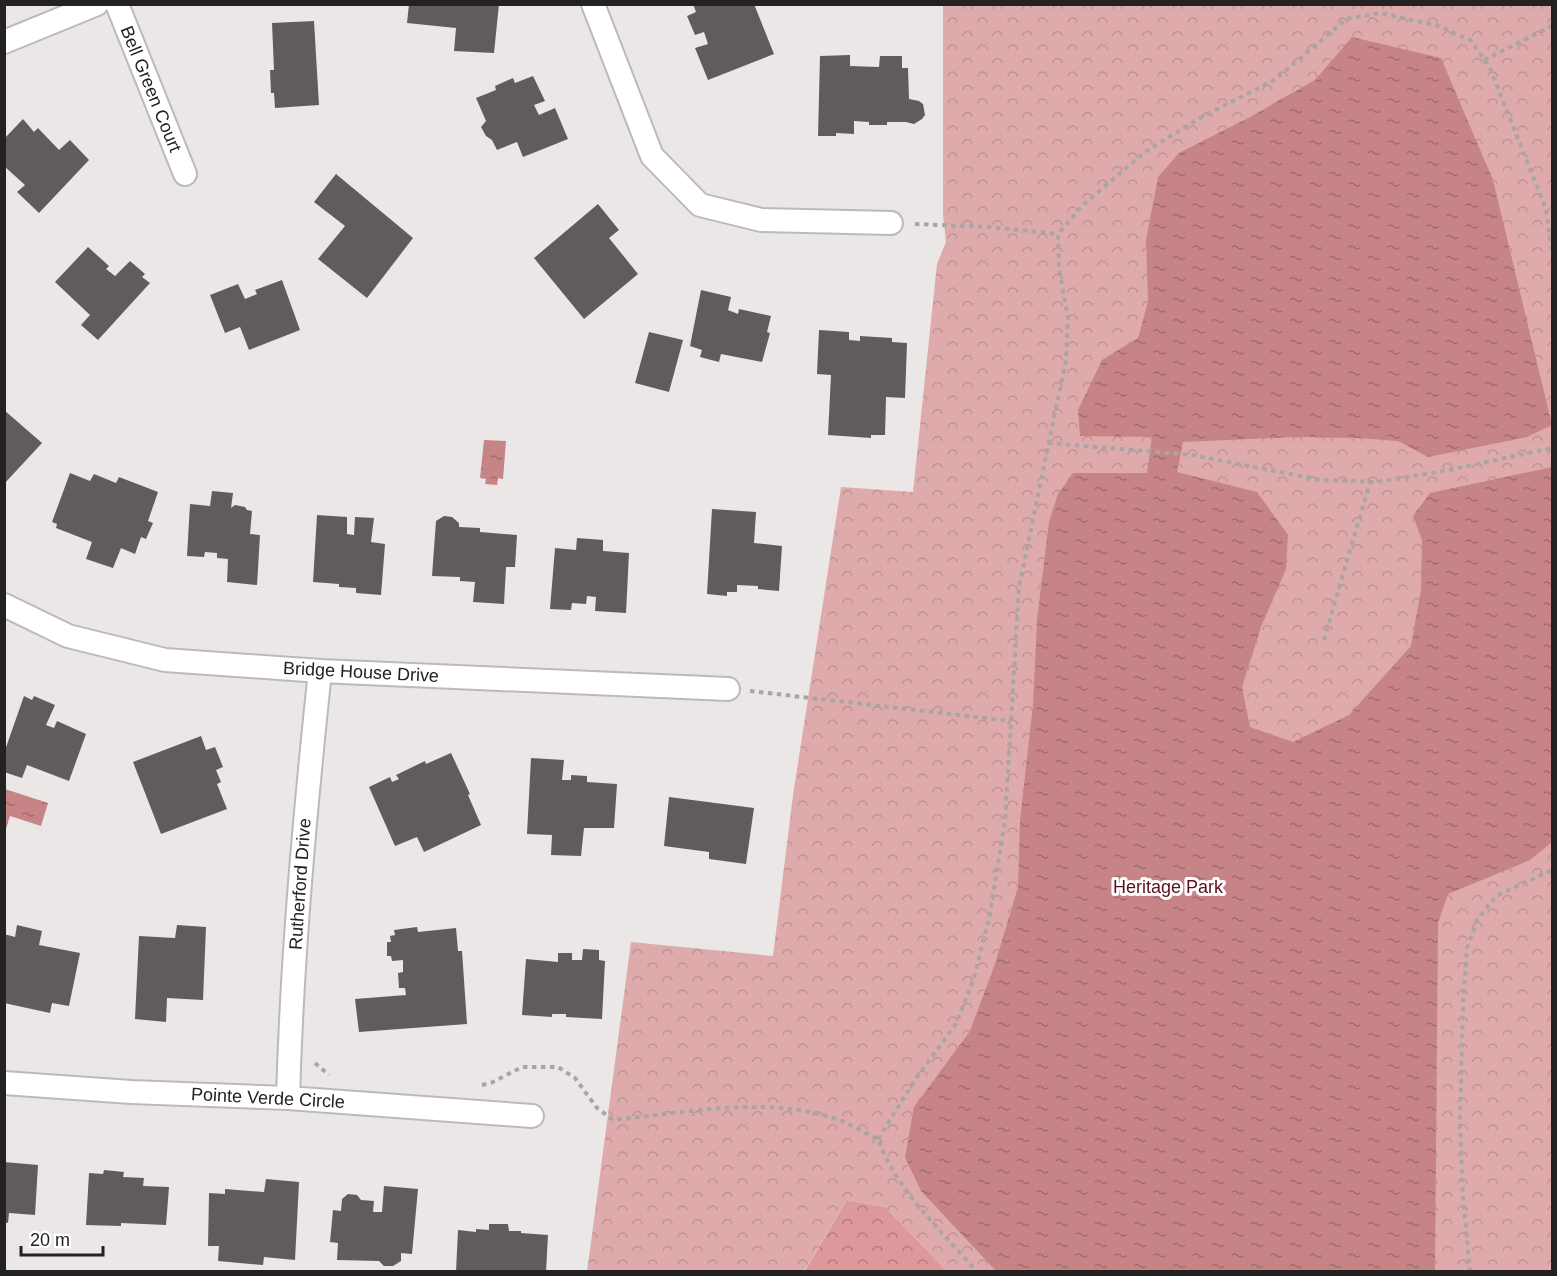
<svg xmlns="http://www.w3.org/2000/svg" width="1557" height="1276" font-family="Helvetica,sans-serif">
<defs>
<pattern id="forest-crowns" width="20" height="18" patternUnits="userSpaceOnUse" patternTransform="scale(1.5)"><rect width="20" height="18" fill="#dc989b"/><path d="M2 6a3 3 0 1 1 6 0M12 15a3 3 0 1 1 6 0" fill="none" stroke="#b27c7e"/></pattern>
<pattern id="park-crowns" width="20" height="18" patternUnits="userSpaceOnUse" patternTransform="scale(1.5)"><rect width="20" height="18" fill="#dfaaab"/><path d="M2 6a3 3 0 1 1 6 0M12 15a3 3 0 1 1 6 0" fill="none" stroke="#bf9293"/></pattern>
<pattern id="water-ripples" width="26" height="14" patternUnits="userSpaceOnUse" patternTransform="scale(1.5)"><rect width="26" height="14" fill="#c68486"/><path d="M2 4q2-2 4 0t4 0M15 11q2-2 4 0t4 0" fill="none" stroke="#a06c6d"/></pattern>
</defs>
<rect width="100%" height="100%" fill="#ece7e7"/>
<path fill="url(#forest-crowns)" d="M 847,1200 L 885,1207 L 947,1271 L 804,1272 Z"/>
<path fill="url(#park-crowns)" d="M 943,5 L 1552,5 L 1552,1271 L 947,1271 L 885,1207 L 847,1200 L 804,1271 L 587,1272 L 631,942 L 773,956 L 793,795 L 841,487 L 913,492 L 937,264 L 946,242 L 943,215 Z"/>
<g fill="url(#water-ripples)">
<path d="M 1352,37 L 1441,58 L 1493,180 L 1552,425 L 1527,437 L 1428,457 L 1398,441 L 1357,438 L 1296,437 L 1183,442 L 1177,472 L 1257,492 L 1288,535 L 1286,569 L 1261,627 L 1242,687 L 1250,727 L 1293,742 L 1349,715 L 1411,646 L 1421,590 L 1422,540 L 1413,516 L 1430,493 L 1552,467 L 1552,842 L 1530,860 L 1448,894 L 1438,923 L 1435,1271 L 996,1271 L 921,1191 L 905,1157 L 914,1107 L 970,1031 L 995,964 L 1018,887 L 1020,821 L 1033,704 L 1037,620 L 1049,522 L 1058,494 L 1073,473 L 1147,473 L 1152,437 L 1080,436 L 1078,410 L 1102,360 L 1138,338 L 1148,302 L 1146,240 L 1158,177 L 1179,153 L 1250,117 L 1315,80 Z"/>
<path d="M 484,440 L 506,441 L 503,479 L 498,478 L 497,485 L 485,484 L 486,479 L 480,478 Z"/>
<path d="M 5,789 L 48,803 L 41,826 L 10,816 L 5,832 Z"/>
</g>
<g fill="#615c5c">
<path d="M 409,4 L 499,4 L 494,53 L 454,51 L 456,28 L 407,23 Z"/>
<path d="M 693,4 L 754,4 L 774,54 L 708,80 L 695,48 L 708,44 L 704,32 L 695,35 L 687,16 L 696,12 Z"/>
<path d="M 314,21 L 319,105 L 275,108 L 274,93 L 271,93 L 270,70 L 274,70 L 272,23 Z"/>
<path d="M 850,55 L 850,66 L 879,67 L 880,56 L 902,56 L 902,68 L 908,68 L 909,99 L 919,101 L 923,104 L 925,115 L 922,119 L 914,124 L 906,122 L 887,122 L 887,125 L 869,125 L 869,122 L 854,121 L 854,134 L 836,133 L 836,136 L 818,136 L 820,56 Z"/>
<path d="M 533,76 L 545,101 L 534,105 L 539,115 L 555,108 L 568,139 L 523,157 L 517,142 L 497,150 L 492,140 L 486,136 L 481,127 L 486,121 L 476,98 L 496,90 L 495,86 L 513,78 L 515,83 Z"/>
<path d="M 23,119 L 34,132 L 38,128 L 59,150 L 70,140 L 89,160 L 39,213 L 17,192 L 25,185 L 4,166 L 4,139 Z"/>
<path d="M 336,174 L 413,238 L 367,298 L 318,259 L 345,226 L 314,202 Z"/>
<path d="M 598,204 L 619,230 L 609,238 L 638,274 L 584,319 L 534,258 Z"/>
<path d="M 88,247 L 109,266 L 106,269 L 115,276 L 130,261 L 145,274 L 142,277 L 150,283 L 98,340 L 81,325 L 90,315 L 55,282 Z"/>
<path d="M 282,280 L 300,330 L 249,350 L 240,327 L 225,333 L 210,295 L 238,284 L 245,299 L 257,294 L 255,290 Z"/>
<path d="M 701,290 L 731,297 L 728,310 L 738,314 L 739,309 L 771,316 L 767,332 L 770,333 L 762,362 L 721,354 L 719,362 L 700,357 L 702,350 L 690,346 Z"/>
<path d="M 819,330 L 849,332 L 849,340 L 860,341 L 860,336 L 892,338 L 892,342 L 907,343 L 905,398 L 886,397 L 885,435 L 871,435 L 871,438 L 828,435 L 831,375 L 817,374 Z"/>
<path d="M 649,332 L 683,340 L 669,392 L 635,383 Z"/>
<path d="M 4,410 L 42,443 L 4,484 Z"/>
<path d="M 70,473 L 90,481 L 94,474 L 116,483 L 119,477 L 158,492 L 148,521 L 153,523 L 146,539 L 141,537 L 135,554 L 121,548 L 113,568 L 86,559 L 92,542 L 56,528 L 57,524 L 52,522 Z"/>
<path d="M 212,491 L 233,493 L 231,508 L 235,505 L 245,507 L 247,510 L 252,511 L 250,534 L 260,535 L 257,585 L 227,582 L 228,559 L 217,558 L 217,553 L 205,552 L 204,557 L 187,556 L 190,504 L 210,506 Z"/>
<path d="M 712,509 L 756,512 L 754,543 L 782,546 L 779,591 L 758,589 L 758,586 L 737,585 L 737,592 L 727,592 L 727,596 L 707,594 Z"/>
<path d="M 317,515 L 347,517 L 347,534 L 354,535 L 355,517 L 374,518 L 371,542 L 385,544 L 381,595 L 356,593 L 356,588 L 339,587 L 339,584 L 313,582 Z"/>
<path d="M 444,516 L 452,517 L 459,523 L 459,527 L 480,528 L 480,532 L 517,535 L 515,567 L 506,567 L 504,604 L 473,602 L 475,582 L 460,581 L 460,577 L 432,576 L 436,521 Z"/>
<path d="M 577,538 L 603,540 L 603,551 L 629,553 L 626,613 L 595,611 L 596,597 L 587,596 L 586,604 L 572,603 L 571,610 L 550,609 L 555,548 L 576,550 Z"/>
<path d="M 24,696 L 32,700 L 34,696 L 55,705 L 46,725 L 54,728 L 57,721 L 86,734 L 69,781 L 27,765 L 22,778 L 4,772 L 4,753 Z"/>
<path d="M 201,736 L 206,750 L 215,747 L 223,767 L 216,770 L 221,782 L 217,784 L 227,809 L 161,834 L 133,762 Z"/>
<path d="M 451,753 L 470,794 L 468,795 L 481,825 L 424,852 L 417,837 L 395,846 L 369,787 L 390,777 L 392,782 L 399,779 L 396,775 L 425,761 L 426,764 Z"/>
<path d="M 531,758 L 564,760 L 562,780 L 571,780 L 571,775 L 587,776 L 587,782 L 617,784 L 614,828 L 584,828 L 581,856 L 551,855 L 552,835 L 527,834 Z"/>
<path d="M 669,797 L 754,808 L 746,864 L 709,859 L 709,852 L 664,846 Z"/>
<path d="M 17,925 L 42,931 L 39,945 L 80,953 L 69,1006 L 52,1003 L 50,1013 L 4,1003 L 4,934 L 15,937 Z"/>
<path d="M 177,925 L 206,927 L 203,1000 L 167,998 L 166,1022 L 135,1019 L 139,936 L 175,938 Z"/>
<path d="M 417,927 L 418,932 L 456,928 L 458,951 L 462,951 L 467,1024 L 359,1032 L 355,999 L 406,995 L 405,988 L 399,988 L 398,973 L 403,972 L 403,960 L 392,961 L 391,956 L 387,956 L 387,942 L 391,942 L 390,936 L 395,935 L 394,930 Z"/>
<path d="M 583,949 L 599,950 L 599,960 L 605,961 L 602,1019 L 566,1017 L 566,1014 L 552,1014 L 552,1017 L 522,1015 L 526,959 L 558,962 L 558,953 L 572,953 L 572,960 L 582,960 Z"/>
<path d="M 4,1162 L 38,1165 L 35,1215 L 9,1213 L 8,1223 L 4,1222 Z"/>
<path d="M 104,1170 L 124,1172 L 123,1177 L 144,1178 L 143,1186 L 169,1187 L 166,1225 L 121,1223 L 121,1226 L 86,1225 L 89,1173 L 103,1174 Z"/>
<path d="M 266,1179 L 299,1182 L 295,1260 L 264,1257 L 263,1265 L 218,1261 L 219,1246 L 208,1246 L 209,1193 L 225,1194 L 225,1189 L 264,1192 Z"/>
<path d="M 384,1186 L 418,1189 L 412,1254 L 401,1253 L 401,1261 L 393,1266 L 384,1266 L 379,1261 L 337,1260 L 338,1243 L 330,1242 L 333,1210 L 341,1211 L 342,1199 L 348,1194 L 357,1195 L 361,1200 L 374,1201 L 373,1212 L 382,1212 Z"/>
<path d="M 489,1224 L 508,1224 L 509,1231 L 521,1231 L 521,1233 L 548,1235 L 546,1272 L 456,1272 L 458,1230 L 476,1232 L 476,1229 L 489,1230 Z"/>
</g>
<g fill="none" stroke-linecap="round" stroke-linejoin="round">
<g stroke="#beb9b9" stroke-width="26">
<g id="street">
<path d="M 117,4 L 185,174"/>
<path d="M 593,4 L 652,156 L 700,205 L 761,220 L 891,223"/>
<path d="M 4,42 L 97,4"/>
<path d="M 4,605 L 68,636 L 165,660 L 320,671 L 728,689"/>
<path d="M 4,1083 L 131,1092 L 288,1098 L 532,1116"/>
<path d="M 288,1098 C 292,955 305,813 320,671"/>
</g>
</g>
<g stroke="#a9a5a5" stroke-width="4" stroke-dasharray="4.5 4.5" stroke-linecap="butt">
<path d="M 1484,60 L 1552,26"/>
<path d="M 915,224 L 989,227 L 1058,234"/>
<path d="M 1048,443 L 1192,455 L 1321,480 L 1377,482 L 1449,470 L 1552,448"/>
<path d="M 1324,640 L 1370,482"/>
<path d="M 750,691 L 1011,721"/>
<path d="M 315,1063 L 329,1075"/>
<path d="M 482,1085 L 491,1083 L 522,1067 L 558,1067 L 575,1078 L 597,1108 L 613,1120 C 686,1113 765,1095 836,1119 C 851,1124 864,1133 878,1139 C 896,1190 942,1231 977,1272"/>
<path d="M 878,1139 L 917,1077 L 956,1024 L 974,978 L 990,914 L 1005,821 L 1019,587 L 1066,360 L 1068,318 L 1059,269 L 1058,234 L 1083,205 L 1145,152 L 1200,118 L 1276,79 L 1346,19 L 1380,13 L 1439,26 L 1470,40 L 1489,66 L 1546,209 L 1552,254"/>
<path d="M 1470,1272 L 1463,1197 L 1460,1124 L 1463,1003 L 1467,948 L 1477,920 L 1496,896 L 1552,870"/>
</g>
<use href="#street" stroke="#fff" stroke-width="22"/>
</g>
<g text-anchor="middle" stroke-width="6" stroke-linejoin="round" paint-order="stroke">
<g font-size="18" fill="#232121" stroke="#fff">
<text transform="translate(151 89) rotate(68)" y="6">Bell Green Court</text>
<text transform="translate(361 672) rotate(3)" y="6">Bridge House Drive</text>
<text transform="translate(300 884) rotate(-86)" y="6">Rutherford Drive</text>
<text transform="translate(268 1098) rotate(3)" y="6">Pointe Verde Circle</text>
</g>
<g font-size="18" fill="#5e0d1d" stroke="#fff">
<text x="1168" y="893">Heritage Park</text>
</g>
</g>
<rect width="1557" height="1276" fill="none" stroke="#232121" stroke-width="12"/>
<path d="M21 1246v9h82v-9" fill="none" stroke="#232121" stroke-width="3"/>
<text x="30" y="1246" font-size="18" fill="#232121" stroke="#ffffff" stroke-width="4.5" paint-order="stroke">20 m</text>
</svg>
